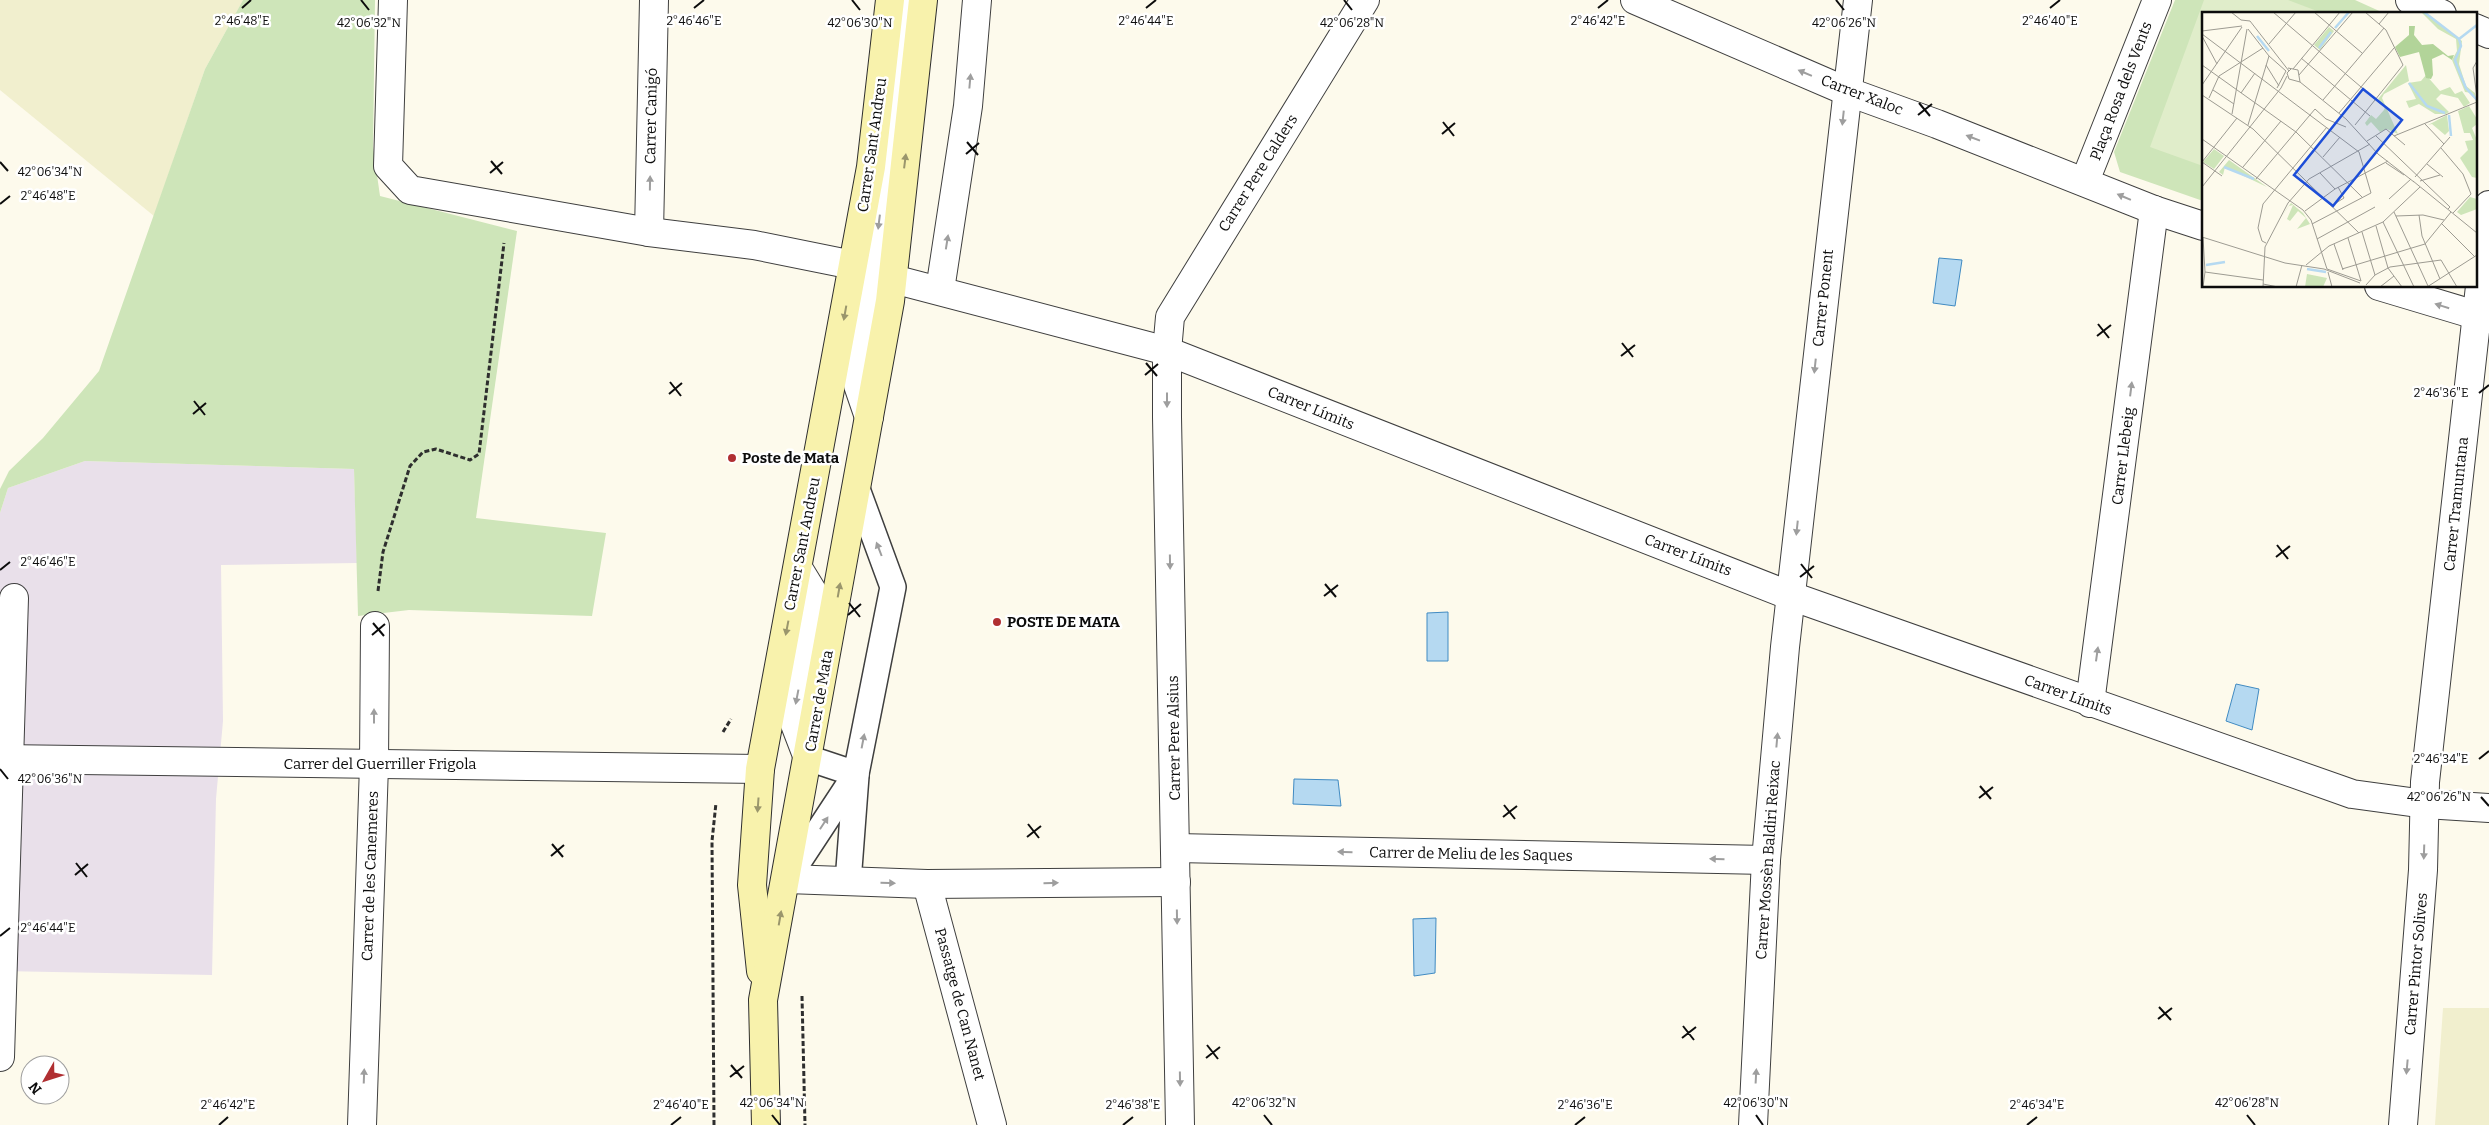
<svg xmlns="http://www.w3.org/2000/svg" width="2489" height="1125" font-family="Bitter,serif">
<rect width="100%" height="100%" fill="#fdfaec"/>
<path fill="#e9e0ea" d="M 85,461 L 354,469 L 357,563 L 221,565 L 223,721 L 216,799 L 212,975 L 0,971 L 0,513 L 8,488 Z"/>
<g fill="#f1efce">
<path d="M 0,0 L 243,0 L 205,69 L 154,216 L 0,90 Z"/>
<path d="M 2443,1008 L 2489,1008 L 2489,1125 L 2435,1125 Z"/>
</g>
<g fill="#cee5b9">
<path d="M 243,0 L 375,0 L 373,147 L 380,196 L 517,231 L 476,518 L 606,533 L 592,616 L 409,610 L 358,616 L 354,469 L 85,461 L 8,488 L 0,513 L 0,489 L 9,471 L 43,438 L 99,371 L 205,69 Z"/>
<path d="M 2175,0 L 2355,0 L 2386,14 L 2203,14 L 2203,201 L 2120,172 L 2114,152 Z"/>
</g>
<path fill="#e0edca" d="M 2204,0 L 2288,0 L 2317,11 L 2316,14 L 2203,14 L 2203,166 L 2150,147 Z"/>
<g fill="#b5d9f1" stroke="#418bc2">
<path d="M 1939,258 L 1962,260 L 1955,306 L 1933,303 Z"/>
<path d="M 1448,612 L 1448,661 L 1427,661 L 1427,613 Z"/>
<path d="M 2236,684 L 2259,689 L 2252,730 L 2226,721 Z"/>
<path d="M 1294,779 L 1338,780 L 1341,806 L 1293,804 Z"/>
<path d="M 1436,918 L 1435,973 L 1414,976 L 1413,919 Z"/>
</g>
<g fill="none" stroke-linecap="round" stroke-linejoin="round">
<g stroke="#3f3f3f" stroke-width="28">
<g id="service">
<path d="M 808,758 L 856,774 L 893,587 L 857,489"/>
<path d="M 787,879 L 856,774"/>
<path d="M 848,882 L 856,776"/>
</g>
</g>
<g stroke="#3f3f3f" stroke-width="30">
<g id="minor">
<path d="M 393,0 L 388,166 L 410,190 L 649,232 L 754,245 L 853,265 L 874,296 L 858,385 L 869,417"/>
<path d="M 904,0 L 876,250 L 893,279 L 1167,351 L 1791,596 L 2352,794 L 2425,804 L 2489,808"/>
<path d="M 1635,0 L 1846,91 L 1937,124 L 2154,210 L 2203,226"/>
<path d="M 2410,0 L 2442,14"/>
<path d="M 2475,28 L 2489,34"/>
<path d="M 2085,181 L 2157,0"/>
<path d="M 649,232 L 654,0"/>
<path d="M 2379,286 L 2489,319"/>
<path d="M 940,290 L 968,106 L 977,0"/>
<path d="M 798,568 L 817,599 L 793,719 L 808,758"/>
<path d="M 2090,703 L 2154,210"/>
<path d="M 0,759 L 760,769"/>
<path d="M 1176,848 L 1766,860"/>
<path d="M 787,879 L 927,884 L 1176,882"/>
<path d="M 927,884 L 992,1125"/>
<path d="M 0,1057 L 14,598"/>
<path d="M 362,1125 L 374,765 L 375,626"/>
<path d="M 1180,1125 L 1167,417 L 1167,351 L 1170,317 L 1365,0"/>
<path d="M 1753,1125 L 1766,860 L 1785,647 L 1858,0"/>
<path d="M 2403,1125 L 2423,870 L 2425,782 L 2489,205"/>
</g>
</g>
<g stroke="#2e2e2e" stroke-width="30">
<g id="secondary">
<path d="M 761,971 L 752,885 L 760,769 L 871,167 L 890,0"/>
<path d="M 766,1125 L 763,1000 L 890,301 L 923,0"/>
</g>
</g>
<g stroke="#2e2e2e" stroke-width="3" stroke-dasharray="5 2.5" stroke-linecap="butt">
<path d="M 378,591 L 383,552 L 410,466 L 423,452 L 436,449 L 470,460 L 479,454 L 504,243"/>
<path d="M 723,732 L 731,719"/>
<path d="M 802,996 L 805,1125"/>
<path d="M 714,1125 L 712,841 L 716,803"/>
</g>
<use href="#service" stroke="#fff" stroke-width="25"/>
<use href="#minor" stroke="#fff" stroke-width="28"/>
<use href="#secondary" stroke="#f8f2ac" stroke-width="28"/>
</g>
<defs><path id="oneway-solid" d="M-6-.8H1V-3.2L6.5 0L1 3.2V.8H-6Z" transform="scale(1.25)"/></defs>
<g fill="#9e9e9e">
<use href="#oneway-solid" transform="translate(1805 73) rotate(-157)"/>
<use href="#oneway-solid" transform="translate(970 81) rotate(-85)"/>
<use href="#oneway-solid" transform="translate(1843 118) rotate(96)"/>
<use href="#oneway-solid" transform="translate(1973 138) rotate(-159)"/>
<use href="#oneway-solid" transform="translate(650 183) rotate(-89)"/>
<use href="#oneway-solid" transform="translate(2124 197) rotate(-157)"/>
<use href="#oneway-solid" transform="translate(879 222) rotate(97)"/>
<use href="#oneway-solid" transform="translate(947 242) rotate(-81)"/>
<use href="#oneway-solid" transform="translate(2442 306) rotate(-163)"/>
<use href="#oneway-solid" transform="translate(1815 366) rotate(96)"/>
<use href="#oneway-solid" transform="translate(2131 389) rotate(-83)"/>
<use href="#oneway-solid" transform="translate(1167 400) rotate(90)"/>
<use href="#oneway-solid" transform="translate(1797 528) rotate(96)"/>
<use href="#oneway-solid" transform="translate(879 549) rotate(-111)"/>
<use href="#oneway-solid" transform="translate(1170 562) rotate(89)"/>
<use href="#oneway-solid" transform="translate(2097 654) rotate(-82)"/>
<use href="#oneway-solid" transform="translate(797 697) rotate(101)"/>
<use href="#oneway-solid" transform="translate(374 716) rotate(-90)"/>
<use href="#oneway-solid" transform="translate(1777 740) rotate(-85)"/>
<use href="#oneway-solid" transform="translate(863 741) rotate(-79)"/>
<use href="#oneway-solid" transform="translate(824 823) rotate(-57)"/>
<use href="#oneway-solid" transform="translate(1345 852) rotate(-179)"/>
<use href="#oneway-solid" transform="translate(2424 852) rotate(92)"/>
<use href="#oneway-solid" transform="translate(1717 859) rotate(-179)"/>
<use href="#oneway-solid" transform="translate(888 883) rotate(1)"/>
<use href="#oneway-solid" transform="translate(1051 883) rotate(-1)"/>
<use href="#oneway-solid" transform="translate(1177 917) rotate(89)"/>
<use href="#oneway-solid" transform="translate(2407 1067) rotate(95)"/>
<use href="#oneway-solid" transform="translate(364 1076) rotate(-88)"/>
<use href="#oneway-solid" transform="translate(1756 1076) rotate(-87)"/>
<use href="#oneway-solid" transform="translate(1180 1079) rotate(89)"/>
</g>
<g fill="#9a966c">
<use href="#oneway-solid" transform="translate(905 161) rotate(-83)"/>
<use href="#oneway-solid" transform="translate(845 313) rotate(100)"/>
<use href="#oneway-solid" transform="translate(839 590) rotate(-80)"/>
<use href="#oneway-solid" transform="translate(787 628) rotate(101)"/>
<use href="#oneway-solid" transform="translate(758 805) rotate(94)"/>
<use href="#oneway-solid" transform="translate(780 918) rotate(-80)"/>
</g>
<path fill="none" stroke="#0c0c0c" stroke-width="2" d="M 361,0 L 369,10M 852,0 L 860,10M 1344,0 L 1352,10M 1836,0 L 1844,10M 242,8 L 251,0M 694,8 L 704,0M 1146,8 L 1156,0M 1598,8 L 1608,0M 2050,8 L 2060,0M 1919,103 L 1930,116M 1918,115 L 1932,104M 1443,122 L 1454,136M 1442,134 L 1455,123M 967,142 L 978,155M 966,154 L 979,143M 491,161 L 502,174M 0,162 L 8,171M 490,173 L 503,162M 0,204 L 10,196M 2098,324 L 2109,338M 2097,336 L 2111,325M 1622,343 L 1633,357M 1621,356 L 1635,345M 1146,363 L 1157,376M 1145,375 L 1158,364M 670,382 L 681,396M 2479,393 L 2489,385M 669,394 L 682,383M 194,401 L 205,415M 193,414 L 206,403M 2277,545 L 2288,559M 2276,557 L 2290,546M 1801,564 L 1812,578M 0,570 L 10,562M 1800,577 L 1814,566M 1325,584 L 1336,597M 1324,596 L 1338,585M 849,603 L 860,617M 848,615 L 861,604M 373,623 L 384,636M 372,635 L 385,624M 2479,759 L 2489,751M 0,769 L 8,779M 1980,786 L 1991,799M 2481,797 L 2489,806M 1979,798 L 1993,787M 1504,805 L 1515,819M 1503,817 L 1517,806M 1028,824 L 1039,838M 1027,837 L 1041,826M 552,844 L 563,857M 551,856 L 564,845M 76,863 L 87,877M 75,875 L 88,864M 0,936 L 10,928M 2159,1007 L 2171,1020M 2158,1019 L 2172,1008M 1683,1026 L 1694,1040M 1682,1038 L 1696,1027M 1207,1045 L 1218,1059M 1206,1058 L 1220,1047M 731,1065 L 742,1078M 730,1077 L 744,1066M 772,1115 L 780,1125M 1264,1115 L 1272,1125M 1756,1115 L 1763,1125M 2247,1115 L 2255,1125M 219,1125 L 228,1117M 671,1125 L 681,1117M 1123,1125 L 1133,1117M 1575,1125 L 1585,1117M 2027,1125 L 2037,1117"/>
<g fill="#b02f32" stroke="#fff" stroke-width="2">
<circle cx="732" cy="458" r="5"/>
<circle cx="997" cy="622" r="5"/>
</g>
<g text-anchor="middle" stroke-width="5" stroke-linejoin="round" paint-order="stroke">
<g font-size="15" fill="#0c0c0c" stroke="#fff">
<text transform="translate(2121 91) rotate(-69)" y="5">Plaça Rosa dels Vents</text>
<text transform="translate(1862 95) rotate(21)" y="5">Carrer Xaloc</text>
<text transform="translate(651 116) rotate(-89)" y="5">Carrer Canigó</text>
<text transform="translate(872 145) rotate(-82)" y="5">Carrer Sant Andreu</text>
<text transform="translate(1258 173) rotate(-58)" y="5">Carrer Pere Calders</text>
<text transform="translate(1823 298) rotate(-84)" y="5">Carrer Ponent</text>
<text transform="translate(1311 408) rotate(22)" y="5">Carrer Límits</text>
<text transform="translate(2123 456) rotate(-83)" y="5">Carrer Llebeig</text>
<text transform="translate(2456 504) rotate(-84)" y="5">Carrer Tramuntana</text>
<text transform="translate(802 544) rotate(-79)" y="5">Carrer Sant Andreu</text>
<text transform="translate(1688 555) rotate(21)" y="5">Carrer Límits</text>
<text transform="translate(2068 695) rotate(20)" y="5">Carrer Límits</text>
<text transform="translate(819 701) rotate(-80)" y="5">Carrer de Mata</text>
<text transform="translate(1174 738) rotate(-91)" y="5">Carrer Pere Alsius</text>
<text x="380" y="769">Carrer del Guerriller Frigola</text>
<text transform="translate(1471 854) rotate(1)" y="5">Carrer de Meliu de les Saques</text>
<text transform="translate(1768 860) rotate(-86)" y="5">Carrer Mossèn Baldiri Reixac</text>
<text transform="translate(370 876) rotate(-88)" y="5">Carrer de les Canemeres</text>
<text transform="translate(2416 964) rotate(-85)" y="5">Carrer Pintor Solives</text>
<text transform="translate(960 1004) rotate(75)" y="5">Passatge de Can Nanet</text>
</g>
<g font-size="15" font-weight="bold" fill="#0c0c0c" stroke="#fff" text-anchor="start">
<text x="742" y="463">Poste de Mata</text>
<text x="1007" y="627">POSTE DE MATA</text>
</g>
</g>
<g transform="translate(2202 12)">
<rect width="275" height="275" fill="#fdfaec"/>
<path d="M 219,0 L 226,2 L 260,29 L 257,52 L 264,74 L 273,81 L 274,89 L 270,81 L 263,80 L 250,48 L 255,39 L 254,27 L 236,17 ZM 127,15 L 132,19 L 118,38 L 112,33 ZM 204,53 L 207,69 L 182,82 L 180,86 L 196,122 L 185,117 L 178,120 L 169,110 L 165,114 L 163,111 L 169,103 L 174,107 L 182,98 L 183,95 L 176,87 ZM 224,63 L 238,79 L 248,75 L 253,82 L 260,79 L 268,91 L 262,95 L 256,86 L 239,82 L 234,87 L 247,100 L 244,102 L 233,102 L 217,92 L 207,96 L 204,89 L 214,87 L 206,71 L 219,69 ZM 267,94 L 275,107 L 275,112 L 270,116 L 275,128 L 275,166 L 270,165 L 258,146 L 266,138 L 263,129 L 271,128 L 268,121 L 262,121 L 256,99 ZM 245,103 L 247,119 L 243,123 L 230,112 L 226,113 ZM 12,137 L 22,144 L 12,157 L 1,150 ZM 27,148 L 65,175 L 23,155 L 21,163 L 17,160 ZM 268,185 L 275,187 L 275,197 L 259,203 L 255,200 ZM 89,191 L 101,201 L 108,212 L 95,217 L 104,206 L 96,199 L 88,209 L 85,207 L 91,193 L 87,194 L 77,208 L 86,195 ZM 105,262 L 125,266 L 121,275 L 103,275 Z" fill="#cee5b9"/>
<path d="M 207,14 L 213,14 L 212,23 L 220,33 L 231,32 L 246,44 L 252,43 L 250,48 L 241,42 L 230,47 L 231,63 L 229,67 L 224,66 L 217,40 L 198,45 L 193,35 L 207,23 Z" fill="#b2d499"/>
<path fill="none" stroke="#b5d9f1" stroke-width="2.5" d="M 222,0 L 257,27 L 259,34 L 253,48 L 255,54 L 264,76 L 275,88M 133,16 L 147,0M 55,24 L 67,39M 257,27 L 275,13M 117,36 L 129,20M 207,71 L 225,94 L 243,101M 247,103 L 249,124M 22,155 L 52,167M 4,253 L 23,250M 105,257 L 124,260"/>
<path fill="none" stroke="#9d9b92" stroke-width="1" d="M 29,0 L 39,8 L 48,9 L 87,59M 71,0 L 179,92M 112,0 L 160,41M 177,12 L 187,0M 46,17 L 67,44 L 84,59 L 75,76M 0,19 L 40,14M 0,22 L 157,140 L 169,181 L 110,212M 0,24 L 15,52M 67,32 L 94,0M 99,46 L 168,104M 275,49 L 271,56 L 275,85M 0,53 L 94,120 L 161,186M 64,53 L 77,74M 86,56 L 96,58 L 98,70M 89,57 L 85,61 L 87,67 L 98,70 L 144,107 L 176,142 L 212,170M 91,57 L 138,0M 97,63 L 151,0M 0,73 L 40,15M 11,78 L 32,92M 39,81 L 53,61M 0,83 L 51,117 L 157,221M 7,86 L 17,64 L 61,36M 121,88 L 182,16M 137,101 L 192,36M 30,102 L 45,17M 223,112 L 242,132M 46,113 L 67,44M 153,113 L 201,53 L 184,18 L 163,0M 174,124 L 248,195 L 246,197M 192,124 L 275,90M 0,127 L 101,198 L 109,208 L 125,257 L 159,269M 165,129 L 184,117 L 203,133M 239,136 L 261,162 L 269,182M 121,145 L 138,125M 0,150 L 35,106M 0,150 L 20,164M 184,151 L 202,163M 225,152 L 241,165M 41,155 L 79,109M 118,161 L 133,177M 213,165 L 248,125M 54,167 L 113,97 L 124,107 L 144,115M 211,169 L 275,221M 218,169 L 238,163M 0,175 L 79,76 L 85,64M 187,187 L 209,167M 129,194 L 142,186 L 136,175M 103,199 L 133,177 L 186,149M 192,200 L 226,274M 251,201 L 269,182M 217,203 L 220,224 L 238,267M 194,204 L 221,203 L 242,208M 181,210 L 212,275M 239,211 L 273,245M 174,214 L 186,256 L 200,275M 160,220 L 173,263M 0,225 L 83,251 L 122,257 L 158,271M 1,225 L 3,260 L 1,275M 146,226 L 159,269M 115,227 L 173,195M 64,231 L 60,229 L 56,216 L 61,192 L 125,115M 132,232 L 141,258M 104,253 L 127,234 L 181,210 L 218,175M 140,257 L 223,232 L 249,200M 3,260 L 61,268M 126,260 L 130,275M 61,272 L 76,275M 164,273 L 173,263 L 188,255 L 239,248 L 255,275M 61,275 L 63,235 L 86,191 L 107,167 L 168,132M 94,275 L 100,253M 178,275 L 192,264M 225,275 L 275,243"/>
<path fill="#1d4ed8" fill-opacity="0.15" stroke="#1d4ed8" stroke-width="2.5" d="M 161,77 L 200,108 L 131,194 L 92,163 Z"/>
<rect width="275" height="275" fill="none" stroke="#0c0c0c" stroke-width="2.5"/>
</g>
<g font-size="12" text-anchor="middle" fill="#0c0c0c" stroke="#fff" stroke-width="5" stroke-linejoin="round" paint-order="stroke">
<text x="242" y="25">2°46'48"E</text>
<text x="694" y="25">2°46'46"E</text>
<text x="1146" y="25">2°46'44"E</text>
<text x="1598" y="25">2°46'42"E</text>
<text x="2050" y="25">2°46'40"E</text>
<text x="369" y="27">42°06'32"N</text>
<text x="860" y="27">42°06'30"N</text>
<text x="1352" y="27">42°06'28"N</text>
<text x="1844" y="27">42°06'26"N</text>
<text x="50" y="176">42°06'34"N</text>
<text x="48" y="200">2°46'48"E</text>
<text x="2441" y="397">2°46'36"E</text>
<text x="48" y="566">2°46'46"E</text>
<text x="2441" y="763">2°46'34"E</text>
<text x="50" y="783">42°06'36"N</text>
<text x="2439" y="801">42°06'26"N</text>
<text x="48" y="932">2°46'44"E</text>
<text x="772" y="1107">42°06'34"N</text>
<text x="1264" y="1107">42°06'32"N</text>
<text x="1756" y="1107">42°06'30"N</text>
<text x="2247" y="1107">42°06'28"N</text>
<text x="228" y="1109">2°46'42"E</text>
<text x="681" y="1109">2°46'40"E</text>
<text x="1133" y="1109">2°46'38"E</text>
<text x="1585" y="1109">2°46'36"E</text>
<text x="2037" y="1109">2°46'34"E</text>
</g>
<g transform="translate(45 1080) rotate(231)"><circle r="24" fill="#ffffff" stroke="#9e9e9e"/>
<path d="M0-4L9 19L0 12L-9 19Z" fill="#b02f32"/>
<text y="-8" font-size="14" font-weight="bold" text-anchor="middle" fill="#0c0c0c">N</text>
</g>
</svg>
